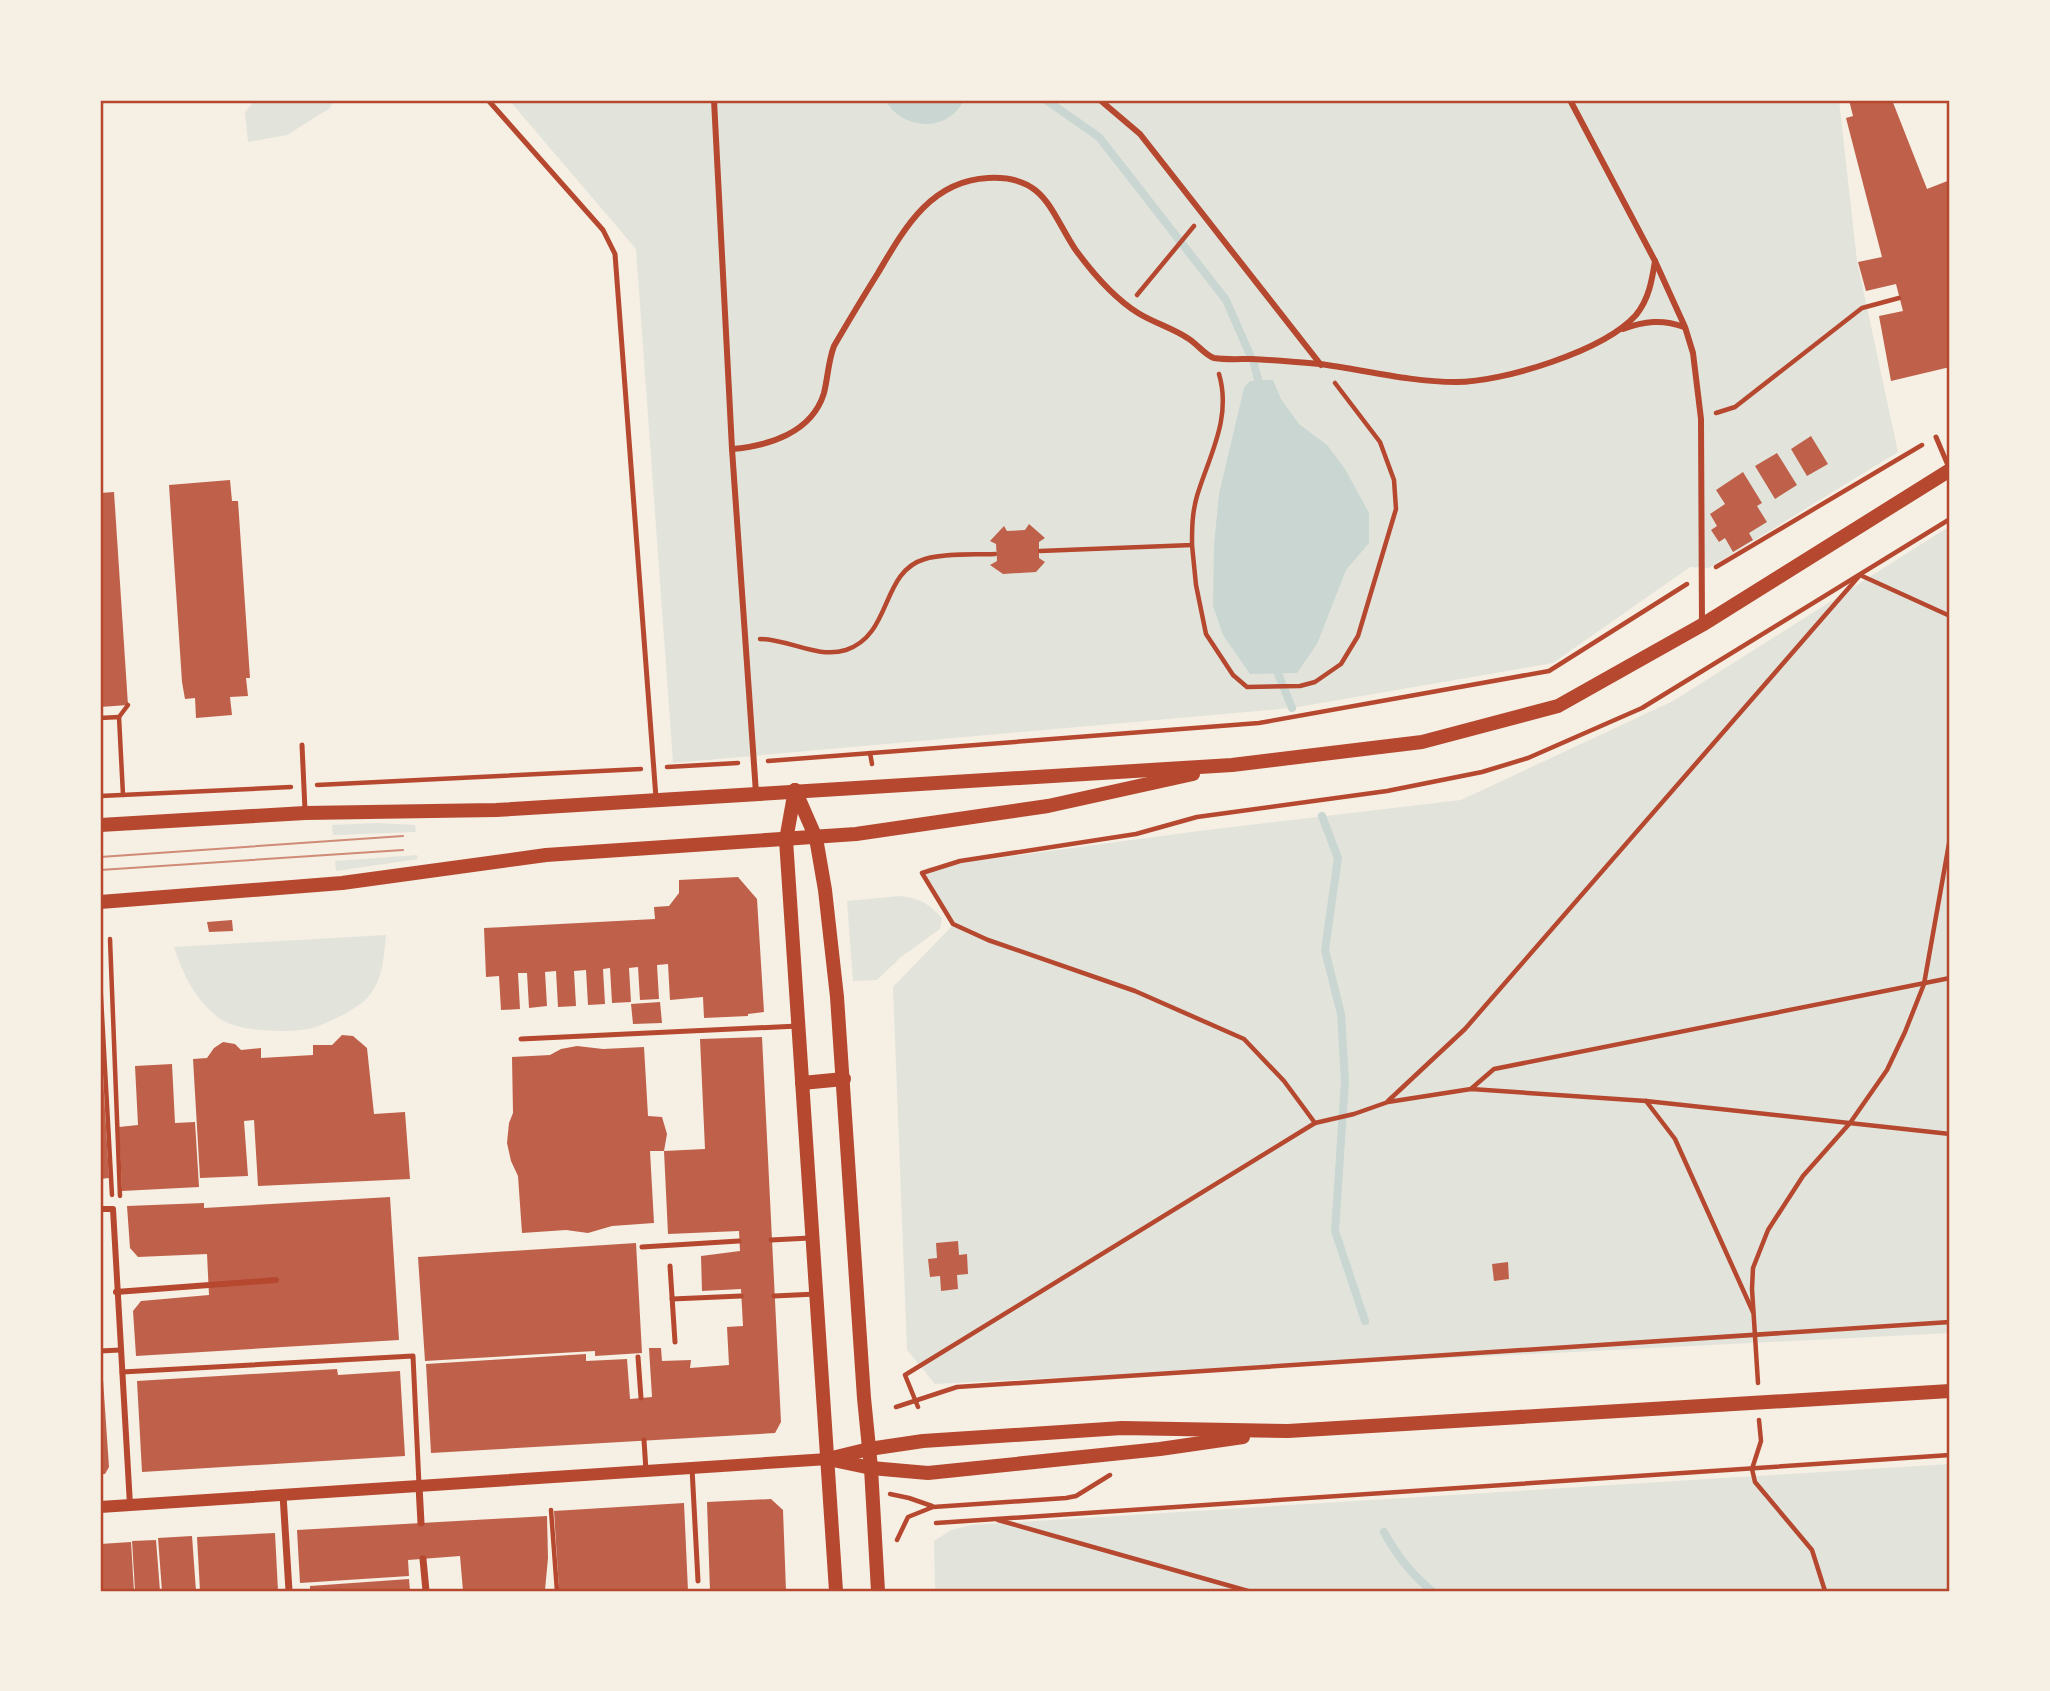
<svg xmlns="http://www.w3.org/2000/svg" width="2050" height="1691" font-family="Lora,serif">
<rect width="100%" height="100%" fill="#f6efe4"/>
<g fill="#e2e4dc">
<path d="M 255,100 L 333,100 L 330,108 L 287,135 L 248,142 L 245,112 Z"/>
<path d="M 509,100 L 1839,100 L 1857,261 L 1898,452 L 1709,568 L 1690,567 L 1553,663 L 1292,708 L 673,763 L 636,249 Z"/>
<path d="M 1950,526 L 1950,1333 L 935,1384 L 907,1350 L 893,987 L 953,925 L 922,873 L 929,867 L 1199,831 L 1461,800 L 1673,701 Z"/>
<path d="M 376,823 L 415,825 L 416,832 L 333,835 L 332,825 Z"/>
<path d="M 417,855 L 418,859 L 336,871 L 335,861 Z"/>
<path d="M 900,896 C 922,899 927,903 942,918 L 940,929 L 901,957 L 877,980 L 853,981 L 847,901 Z"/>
<path d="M 386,935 C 384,956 383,979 369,996 C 360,1008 323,1026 308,1029 C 285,1033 238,1032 219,1018 C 195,1000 183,974 174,947 Z"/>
<path d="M 1950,1464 L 1950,1591 L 935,1591 L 934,1541 L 951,1530 L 971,1525 Z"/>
</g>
<g fill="#c9d6d2">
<path d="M 885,100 L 964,100 C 948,133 903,131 885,100 Z"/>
<path d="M 1263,380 L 1273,380 L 1281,399 L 1299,424 L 1327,445 L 1345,469 L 1369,513 L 1369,543 L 1346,570 L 1317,644 L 1297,673 L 1250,674 L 1223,635 L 1213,606 L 1214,545 L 1219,494 L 1244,388 L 1250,381 Z"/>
</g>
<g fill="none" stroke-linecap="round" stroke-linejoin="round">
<g stroke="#c9d6d2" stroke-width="8">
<path d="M 1046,100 L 1099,137 L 1226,300 L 1254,364 L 1260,387"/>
<path d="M 1275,666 L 1292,708"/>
<path d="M 1322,816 L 1338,858 L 1325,950 L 1341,1014 L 1345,1081 L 1335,1231 L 1365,1321"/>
<path d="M 1384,1532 C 1397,1556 1411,1574 1432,1591"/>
</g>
</g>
<g fill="#bf614a">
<path d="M 1849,100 L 1892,100 L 1927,189 L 1950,180 L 1950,367 L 1891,381 L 1879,316 L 1903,311 L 1896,284 L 1866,291 L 1858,262 L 1882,257 L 1846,118 L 1853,116 Z"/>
<path d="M 1811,436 L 1828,464 L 1807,476 L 1791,449 Z"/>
<path d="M 1777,453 L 1797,485 L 1775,499 L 1755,466 Z"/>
<path d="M 1743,472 L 1762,503 L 1757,506 L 1767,522 L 1749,533 L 1753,540 L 1733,552 L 1725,538 L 1719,542 L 1711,530 L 1717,526 L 1710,514 L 1725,504 L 1716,490 Z"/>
<path d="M 230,480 L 232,501 L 238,501 L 250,678 L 246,678 L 248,696 L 230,697 L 232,715 L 196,718 L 195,698 L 185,699 L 182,682 L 169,485 Z"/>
<path d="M 114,492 L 128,705 L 100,707 L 100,493 Z"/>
<path d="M 1029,524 L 1045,538 L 1039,542 L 1039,558 L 1045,562 L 1036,572 L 1003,574 L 990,565 L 997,561 L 996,544 L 990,541 L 1004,526 L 1007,531 L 1025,530 Z"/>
<path d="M 738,877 L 757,899 L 764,1012 L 748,1014 L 748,1016 L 704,1018 L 703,997 L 670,1000 L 668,964 L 657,965 L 659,999 L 640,1000 L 638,967 L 629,968 L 631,1002 L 612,1003 L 610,968 L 603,969 L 605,1004 L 588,1005 L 586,970 L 574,971 L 576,1006 L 558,1007 L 556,971 L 545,972 L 547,1006 L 529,1008 L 527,973 L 518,973 L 520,1009 L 501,1010 L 499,976 L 486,977 L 484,928 L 655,919 L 654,907 L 669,906 L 679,893 L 679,880 Z"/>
<path d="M 232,920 L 233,931 L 209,932 L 207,922 Z"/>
<path d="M 660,1002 L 662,1023 L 633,1024 L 631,1004 Z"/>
<path d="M 342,1035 L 353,1036 L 367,1048 L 374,1114 L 405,1112 L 410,1179 L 258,1186 L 254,1120 L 244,1121 L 248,1176 L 200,1178 L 193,1059 L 207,1058 L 214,1048 L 223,1042 L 235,1044 L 241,1050 L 261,1048 L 261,1058 L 313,1055 L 313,1045 L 332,1045 Z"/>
<path d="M 762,1037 L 781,1422 L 775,1433 L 431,1453 L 426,1364 L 586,1354 L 586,1361 L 627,1359 L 630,1399 L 652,1397 L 649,1348 L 661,1348 L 662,1361 L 691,1360 L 690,1368 L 729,1365 L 727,1327 L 743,1326 L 741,1289 L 702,1291 L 701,1256 L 740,1251 L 739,1231 L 668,1234 L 664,1151 L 650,1151 L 654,1223 L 612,1226 L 588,1233 L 566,1230 L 522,1233 L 518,1176 L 511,1161 L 507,1143 L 509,1123 L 513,1113 L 512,1057 L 550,1055 L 561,1049 L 577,1046 L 603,1049 L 644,1047 L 648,1116 L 662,1117 L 667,1134 L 664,1151 L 705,1149 L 700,1039 Z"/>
<path d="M 100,1060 L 102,1060 L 109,1178 L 100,1179 Z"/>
<path d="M 172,1064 L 175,1123 L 195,1122 L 199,1187 L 122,1191 L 119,1127 L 138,1125 L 135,1066 Z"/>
<path d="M 390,1197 L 399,1340 L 136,1356 L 133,1311 L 141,1301 L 209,1295 L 207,1254 L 138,1257 L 130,1248 L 127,1206 L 204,1203 L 204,1208 Z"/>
<path d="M 958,1241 L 959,1255 L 967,1254 L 968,1274 L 957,1275 L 958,1289 L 941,1291 L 940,1276 L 930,1277 L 928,1259 L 937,1258 L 936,1243 Z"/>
<path d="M 636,1243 L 642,1353 L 595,1356 L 595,1351 L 425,1361 L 418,1257 Z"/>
<path d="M 1508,1262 L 1509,1279 L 1494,1281 L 1492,1264 Z"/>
<path d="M 100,1365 L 102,1365 L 109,1467 L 105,1474 L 100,1474 Z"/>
<path d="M 337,1369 L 338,1375 L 400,1371 L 405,1456 L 142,1472 L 137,1381 Z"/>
<path d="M 771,1499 L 783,1510 L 786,1591 L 710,1591 L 707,1502 Z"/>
<path d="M 684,1503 L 688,1591 L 559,1590 L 554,1511 Z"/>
<path d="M 547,1516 L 548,1558 L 545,1590 L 463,1591 L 460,1556 L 408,1560 L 409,1576 L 300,1583 L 297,1530 Z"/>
<path d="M 275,1533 L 278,1591 L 200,1591 L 197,1537 Z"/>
<path d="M 192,1536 L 196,1591 L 162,1591 L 158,1538 Z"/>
<path d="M 156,1540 L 160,1591 L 135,1591 L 132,1541 Z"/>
<path d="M 131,1542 L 134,1591 L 100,1591 L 100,1544 Z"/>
<path d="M 409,1579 L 410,1591 L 310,1591 L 310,1586 Z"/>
</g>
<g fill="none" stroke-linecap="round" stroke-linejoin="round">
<g stroke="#b5482f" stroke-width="4.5">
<path d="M 1137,295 L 1194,226"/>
<path d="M 1716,413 L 1735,407 L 1862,308 L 1899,298"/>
<path d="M 1950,519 L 1642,708 L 1528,758 L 1482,772 L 1387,791 L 1197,817 L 1136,834 L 960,861 L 922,873 L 953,924 L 988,940 L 1135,991 L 1244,1039 L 1284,1081 L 1315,1123 L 1354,1114 L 1388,1102 L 1471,1089 L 1646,1101 L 1950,1134"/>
<path d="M 1192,545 L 1196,585 L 1206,634 L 1233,675 L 1247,687 L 1300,686 L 1315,682 L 1341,664 L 1358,636 L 1396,509 L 1394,480 L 1380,442 L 1335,383"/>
<path d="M 1040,551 L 1192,545 C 1192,529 1192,513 1197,496 C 1209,456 1232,418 1219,374"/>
<path d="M 1716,567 L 1922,445"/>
<path d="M 760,639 C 789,639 817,659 846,650 C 893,634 880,572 925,559 C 947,553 973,555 995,554"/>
<path d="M 119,717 L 128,705"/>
<path d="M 100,718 L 119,717 L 123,795"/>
<path d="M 870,753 L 872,764"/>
<path d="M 768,761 L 1259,723 L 1549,671 L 1687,584"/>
<path d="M 667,767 L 738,763"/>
<path d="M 317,785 L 641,769"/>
<path d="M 100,796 L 291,787"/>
<path d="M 110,939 L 120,1196"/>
<path d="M 100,979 L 112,1195"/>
<path d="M 1472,1088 L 1494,1069 L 1950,978"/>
<path d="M 1388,1101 L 1465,1029 L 1860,575 L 1950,616"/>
<path d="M 1646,1101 L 1675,1139 L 1753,1312"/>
<path d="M 1758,1383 L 1752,1289 L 1753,1268 L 1768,1230 L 1803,1176 L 1850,1123 L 1887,1070 L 1905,1032 L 1924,984 L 1950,838"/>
<path d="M 896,1407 L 957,1387 L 1950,1322"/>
<path d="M 918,1407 L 905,1375 L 1315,1123"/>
<path d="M 1759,1420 L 1761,1441 L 1752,1469 L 1755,1482 L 1812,1550 L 1825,1591"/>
<path d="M 890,1494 L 909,1498 L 932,1506"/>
<path d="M 551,1510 L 557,1591"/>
<path d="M 998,1520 L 1248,1591"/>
<path d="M 936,1523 L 1950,1455"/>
<path d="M 897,1540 L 908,1517 L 933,1507 L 1066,1498 L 1076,1496 L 1110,1475"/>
</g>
<g stroke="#b5482f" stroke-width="5">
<path d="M 488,100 L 603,230 L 615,254 L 656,798"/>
<path d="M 1936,437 L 1950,470"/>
<path d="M 302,745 L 305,810"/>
<path d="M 521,1039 L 798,1026"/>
<path d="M 771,1240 L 810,1238"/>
<path d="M 642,1247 L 739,1241"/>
<path d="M 670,1266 L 675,1342"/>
<path d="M 774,1296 L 816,1294"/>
<path d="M 672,1299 L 741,1296"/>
<path d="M 100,1351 L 120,1350"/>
<path d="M 638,1357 L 641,1398"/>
<path d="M 122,1372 L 413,1356 L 419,1485"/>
<path d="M 644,1440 L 646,1471"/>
<path d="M 692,1468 L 698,1581"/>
</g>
<g stroke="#b5482f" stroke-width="6">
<path d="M 714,100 L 732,449 L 756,793"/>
<path d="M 1100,100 L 1140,134 L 1321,365"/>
<path d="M 1570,100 L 1655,261 L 1685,327 L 1693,353 L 1701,419 L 1702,625"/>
<path d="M 1623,329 C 1644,321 1663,319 1684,327"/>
<path d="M 732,449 C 768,446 812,433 824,393 C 828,377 828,362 834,346 C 848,322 863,297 878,273 C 904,229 930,181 988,178 C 1045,175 1050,211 1075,249 C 1091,271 1114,298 1138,313 C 1154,323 1173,328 1189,339 C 1197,344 1206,356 1214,358 C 1226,360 1240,359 1251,359 C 1274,360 1297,362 1320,364 C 1365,370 1410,382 1456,382 C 1503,382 1604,351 1636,315 C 1649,299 1652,280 1655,261"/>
<path d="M 100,1209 L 113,1209 L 130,1505"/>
<path d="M 116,1292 L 276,1280"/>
</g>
<g stroke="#b5482f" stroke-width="7">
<path d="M 419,1486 L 421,1523"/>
<path d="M 283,1495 L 289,1591"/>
<path d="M 423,1559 L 426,1591"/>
</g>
<path stroke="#b5482f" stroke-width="12" d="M 100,1507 L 828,1459"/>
<g stroke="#b5482f" stroke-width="14">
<path d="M 795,790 L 816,838 L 825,890 L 837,997 L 864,1398 L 871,1468 L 878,1591"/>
<path d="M 795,790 L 786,840 L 836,1591"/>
<path d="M 100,825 L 305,813 L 496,810 L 1232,765 L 1422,742 L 1558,706 L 1702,625 L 1950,470"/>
<path d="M 100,902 L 342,883 L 546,855 L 856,834 L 1048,806 L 1193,774"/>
<path d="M 802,1083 L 844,1079"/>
<path d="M 828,1459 L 869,1449 L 923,1441 L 1122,1428 L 1288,1431 L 1950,1391"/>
<path d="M 833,1460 L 871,1468 L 928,1473 L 1160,1449 L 1243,1437"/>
</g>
<g stroke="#cf8b77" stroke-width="2">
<path d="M 100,857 L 403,836"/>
<path d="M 100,870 L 403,850"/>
</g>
</g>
<rect width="2050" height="1691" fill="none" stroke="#f6efe4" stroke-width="203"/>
<rect x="102" y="102" width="1846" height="1488" fill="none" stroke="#b5482f" stroke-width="2.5"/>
</svg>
